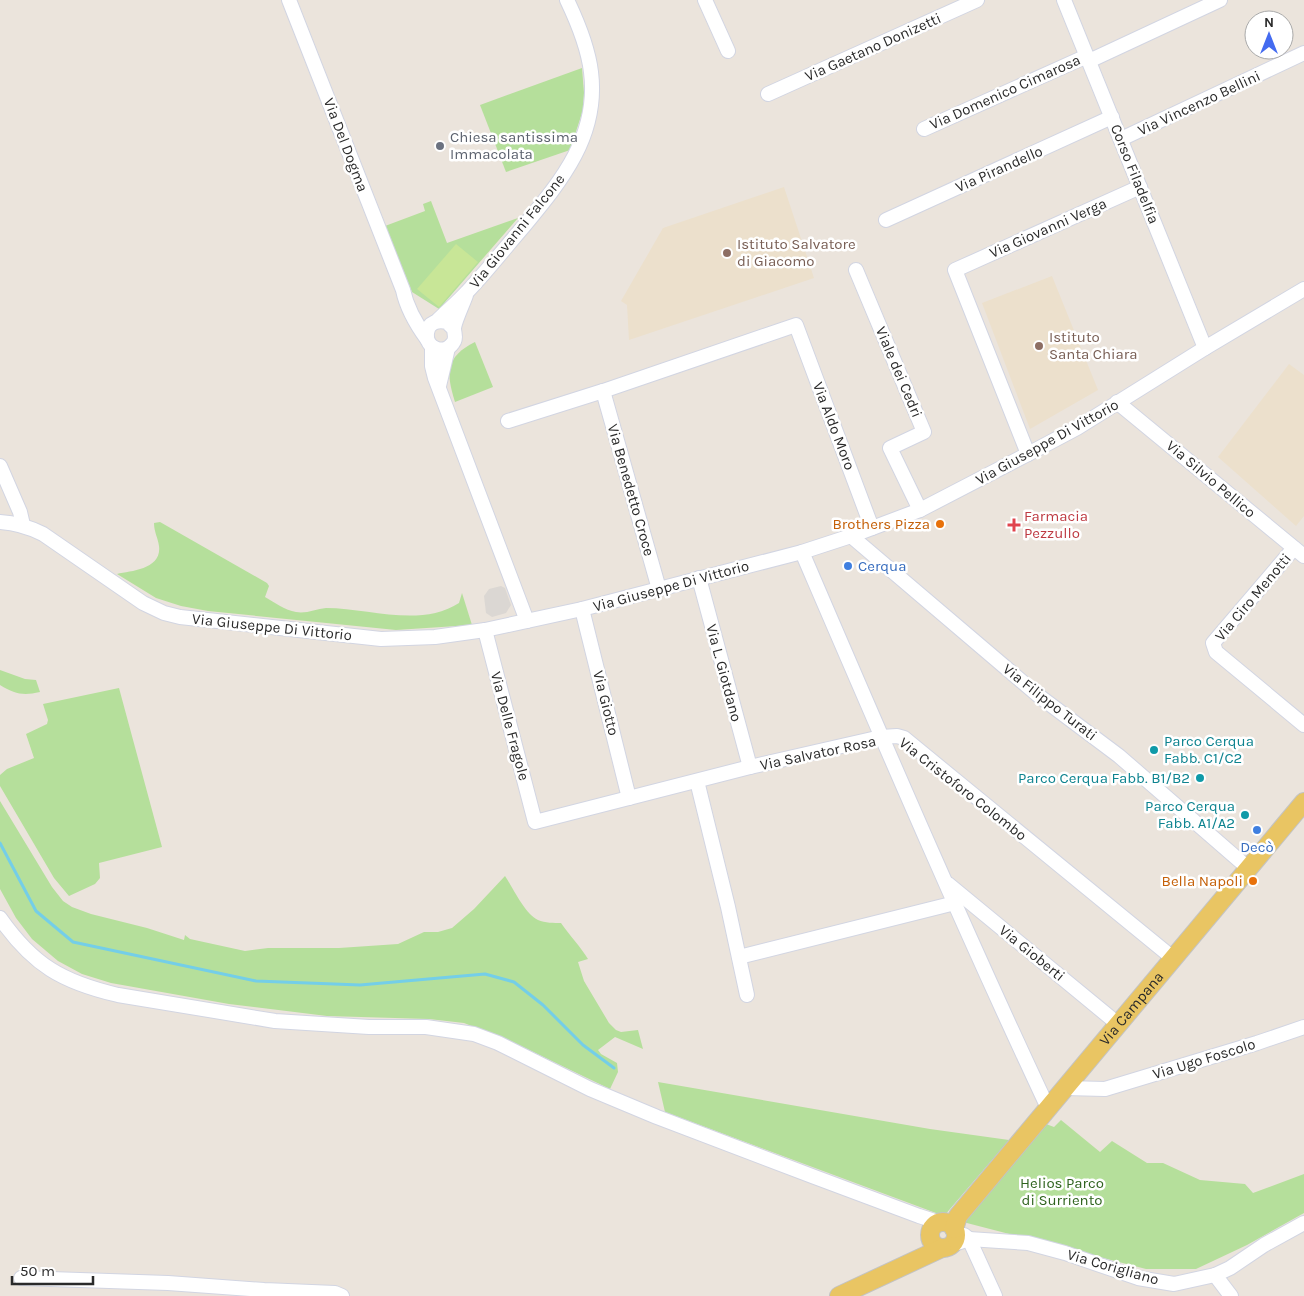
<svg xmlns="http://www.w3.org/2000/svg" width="1304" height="1296" font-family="Karla,sans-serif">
<rect width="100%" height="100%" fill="#ebe4dc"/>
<g fill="#ece0cc">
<path d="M 784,187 L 814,278 L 629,340 L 627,305 L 621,301 L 663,228 Z"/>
<path d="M 1052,276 L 1098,390 L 1030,429 L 982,303 Z"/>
<path d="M 1289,364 L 1304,375 L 1304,516 L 1296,526 L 1218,457 Z"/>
</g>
<g fill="#b5df9b">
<path d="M 582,68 L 584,93 L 583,110 L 570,150 L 506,172 L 480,105 Z"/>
<path d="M 431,201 L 447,243 L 518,218 L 439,309 L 412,292 L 385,226 L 425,211 L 423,204 Z"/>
<path d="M 475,342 L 493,387 L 455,402 C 446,373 445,357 475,342 Z"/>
<path d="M 160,522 L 267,583 L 269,586 L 265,597 C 275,603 285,610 296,612 C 306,614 316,609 326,608 C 369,608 420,628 459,603 L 462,593 L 472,625 L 396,630 L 208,611 L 181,606 L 156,598 L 117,574 C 132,571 162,569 159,546 C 158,538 154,532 154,523 Z"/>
<path d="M 0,670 L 25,679 L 36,680 L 40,692 C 23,696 15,694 0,685 Z"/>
<path d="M 119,688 L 162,847 L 99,863 L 100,878 L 95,884 L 69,896 L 54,878 L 0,786 L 0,775 L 7,769 L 34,758 L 26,734 L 47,724 L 48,720 L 43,704 Z"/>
<path d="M 0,801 L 52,887 L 63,901 L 72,907 L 91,914 L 147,928 L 184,940 L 185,935 L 190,939 L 245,951 L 268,948 L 339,948 L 398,944 L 424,932 L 438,932 L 452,928 L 474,909 L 505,876 C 513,888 525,914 538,920 C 545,923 554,923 561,923 C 570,936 580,946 588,959 L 578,962 L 584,981 L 609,1023 L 616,1030 L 621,1032 L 638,1030 L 643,1049 L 615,1037 L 598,1050 L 601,1054 L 617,1063 L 618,1072 L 610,1089 L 508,1040 L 464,1023 L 429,1019 L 327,1016 L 229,1004 L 111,983 L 82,974 L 58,961 L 32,939 L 16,918 L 0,889 Z"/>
<path d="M 658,1082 L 930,1129 L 1009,1140 L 944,1216 L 665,1112 Z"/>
<path d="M 1061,1120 L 1100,1152 L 1112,1141 L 1147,1163 L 1163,1163 L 1200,1180 L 1245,1184 L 1253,1193 L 1304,1174 L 1304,1213 L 1247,1245 L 1196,1269 L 1146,1269 L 963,1222 L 1046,1124 L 1054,1127 Z"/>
</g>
<path fill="#c8e697" d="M 456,244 L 478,262 L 439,307 L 417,289 Z"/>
<path fill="#dbd7d3" d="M 501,586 L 505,588 L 511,605 L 506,613 L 492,617 L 486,613 L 484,596 L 489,589 Z"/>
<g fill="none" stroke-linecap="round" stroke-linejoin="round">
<path stroke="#74cee8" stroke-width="3" d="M 0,843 L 36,911 L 73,942 L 256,981 L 360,985 L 485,974 L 514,982 L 543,1005 L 583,1045 L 614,1068"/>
<g stroke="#d2d5e2" stroke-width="16">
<g id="minor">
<path d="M 289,0 L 403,290 C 407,309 416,324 427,339"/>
<path d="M 705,0 L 728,51"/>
<path d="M 1064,0 L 1205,348"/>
<path d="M 1089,61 L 1220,0"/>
<path d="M 768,94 L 977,0"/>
<path d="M 924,129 L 1087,56"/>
<path d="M 1121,139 L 1304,53"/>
<path d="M 886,220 L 1112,117"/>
<path d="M 856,270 L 924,432 L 890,448 L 920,510"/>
<path d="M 437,321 C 447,311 458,302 467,292 C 487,271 505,248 524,226 C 562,180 599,135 591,72 C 588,47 578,23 567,0"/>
<path d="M 454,329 L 447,322 C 438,320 428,322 427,333 C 425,348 444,356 453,343 C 457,338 454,334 454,328 C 455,320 463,304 466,295"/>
<path d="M 432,347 L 432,366 L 435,378 L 527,621"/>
<path d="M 439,386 L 448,348"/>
<path d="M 603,391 L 659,589"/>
<path d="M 1117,402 L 1304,556"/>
<path d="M 508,421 L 603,391 L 796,325 L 872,528"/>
<path d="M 1028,454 L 955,270 L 1140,187"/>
<path d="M 0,466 L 20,512 L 23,525"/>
<path d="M 0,522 C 16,523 29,527 43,534 L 143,603 L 164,613 L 180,617 L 381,639 L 435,637 L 485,630 L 582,609 L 802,552 L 851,536 L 920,510 L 1028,454 L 1077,428 L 1205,348 L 1304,289"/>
<path d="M 851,536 L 1039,696 L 1119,756 L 1248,868"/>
<path d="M 1294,548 L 1213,643 L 1216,652 L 1304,725"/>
<path d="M 802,552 C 882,738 962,925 1048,1108"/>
<path d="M 699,578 L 750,767"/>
<path d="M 582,609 L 629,798"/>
<path d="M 485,630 L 535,822 L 750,767 L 881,737 L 897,736 L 904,738 L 1174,959"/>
<path d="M 697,781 L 728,907 L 747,995"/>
<path d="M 948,884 L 1118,1024"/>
<path d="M 0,918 C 33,965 62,982 118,995 L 275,1021 L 369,1027 L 426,1027 L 474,1034 L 498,1043 L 590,1089 L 657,1117 L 812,1176 L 919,1216 L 941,1223"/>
<path d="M 739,957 L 955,903"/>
<path d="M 1065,1088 L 1105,1089 L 1257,1043 L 1304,1027"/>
<path d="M 964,1235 L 969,1239 L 995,1296"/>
<path d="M 952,1245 L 969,1239 L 1028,1243 L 1065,1253 L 1138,1278 L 1174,1284 L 1215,1275 L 1230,1268 L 1264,1245 L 1304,1223"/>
<path d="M 1215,1275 L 1231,1296"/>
<path d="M 21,1278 L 168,1283 L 264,1290 L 335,1293 L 342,1296"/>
</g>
</g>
<g stroke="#c3c3c3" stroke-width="20">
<g id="major">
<circle cx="943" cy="1235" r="13"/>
<path id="s1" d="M 954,1229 L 958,1216 L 1304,802"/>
<path d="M 839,1296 L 942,1248"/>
</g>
</g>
<use href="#minor" stroke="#fff" stroke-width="14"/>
<use href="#major" stroke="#e9c563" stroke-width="18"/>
</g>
<circle fill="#6b7280" stroke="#fff" stroke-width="2" cx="440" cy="146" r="5"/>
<g fill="#8d6e63" stroke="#fff" stroke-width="2">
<circle cx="727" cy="253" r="5"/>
<circle cx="1039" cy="346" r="5"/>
</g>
<g fill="#e8710a" stroke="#fff" stroke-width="2">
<circle cx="940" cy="524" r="5"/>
<circle cx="1253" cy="881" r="5"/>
</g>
<path fill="#e0444e" stroke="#fff" stroke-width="2" d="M1011.5 517.5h5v5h5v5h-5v5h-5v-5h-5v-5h5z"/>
<g fill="#3f7fe0" stroke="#fff" stroke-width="2">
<circle cx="848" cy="566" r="5"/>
<circle cx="1257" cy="830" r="5"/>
</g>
<g fill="#0f9aa8" stroke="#fff" stroke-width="2">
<circle cx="1154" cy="750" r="5"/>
<circle cx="1200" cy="778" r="5"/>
<circle cx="1245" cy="815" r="5"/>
</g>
<g text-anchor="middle" stroke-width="5" stroke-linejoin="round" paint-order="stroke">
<g font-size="15" fill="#2a2a2a" stroke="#fff">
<text transform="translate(873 47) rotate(-24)" y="5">Via Gaetano Donizetti</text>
<text transform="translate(1005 92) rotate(-24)" y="5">Via Domenico Cimarosa</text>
<text transform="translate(1199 103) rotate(-25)" y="5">Via Vincenzo Bellini</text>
<text transform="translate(346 145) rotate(69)" y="5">Via Del Dogma</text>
<text transform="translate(999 169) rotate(-24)" y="5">Via Pirandello</text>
<text transform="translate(1135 174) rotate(68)" y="5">Corso Filadelfia</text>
<text transform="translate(1048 228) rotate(-24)" y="5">Via Giovanni Verga</text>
<text transform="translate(517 231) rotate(-51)" y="5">Via Giovanni Falcone</text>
<text transform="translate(899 372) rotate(67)" y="5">Viale dei Cedri</text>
<text transform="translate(834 426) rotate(69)" y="5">Via Aldo Moro</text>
<text transform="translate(1047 442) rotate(-29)" y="5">Via Giuseppe Di Vittorio</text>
<text transform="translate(1211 479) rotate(40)" y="5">Via Silvio Pellico</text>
<text transform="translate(631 490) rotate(74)" y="5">Via Benedetto Croce</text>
<text transform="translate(671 586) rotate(-15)" y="5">Via Giuseppe Di Vittorio</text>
<text transform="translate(1253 597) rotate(-50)" y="5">Via Ciro Menotti</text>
<text transform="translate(272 627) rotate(6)" y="5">Via Giuseppe Di Vittorio</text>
<text transform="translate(724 673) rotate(75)" y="5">Via L. Giotdano</text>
<text transform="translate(1050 702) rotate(38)" y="5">Via Filippo Turati</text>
<text transform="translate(606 703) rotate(76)" y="5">Via Giotto</text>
<text transform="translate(510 726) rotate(75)" y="5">Via Delle Fragole</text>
<text transform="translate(818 753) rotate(-12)" y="5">Via Salvator Rosa</text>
<text transform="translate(963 789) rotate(38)" y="5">Via Cristoforo Colombo</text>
<text transform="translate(1032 953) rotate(39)" y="5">Via Gioberti</text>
<text dy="5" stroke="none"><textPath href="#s1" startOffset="284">Via Campana</textPath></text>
<text transform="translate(1204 1059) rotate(-17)" y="5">Via Ugo Foscolo</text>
<text transform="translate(1113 1267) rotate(16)" y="5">Via Corigliano</text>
</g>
<g font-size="15" fill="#5b616d" stroke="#fff" text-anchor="start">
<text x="450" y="142">Chiesa santissima<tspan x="450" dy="17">Immacolata</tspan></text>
</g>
<g font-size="15" fill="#785e54" stroke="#fff" text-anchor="start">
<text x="737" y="249">Istituto Salvatore<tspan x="737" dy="17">di Giacomo</tspan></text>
<text x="1049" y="342">Istituto<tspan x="1049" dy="17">Santa Chiara</tspan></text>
</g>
<g font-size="15" fill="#be3a42" stroke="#fff" text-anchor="start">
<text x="1024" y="521">Farmacia<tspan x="1024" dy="17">Pezzullo</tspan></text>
</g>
<g font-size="15" fill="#c56008" stroke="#fff" text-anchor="end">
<text x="930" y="529">Brothers Pizza</text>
<text x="1243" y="886">Bella Napoli</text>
</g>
<g font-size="15" fill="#366cbe" stroke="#fff" text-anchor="start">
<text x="858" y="571">Cerqua</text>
<text x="1257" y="852" text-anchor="middle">Decò</text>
</g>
<g font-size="15" fill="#0d838f" stroke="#fff" text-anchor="end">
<text x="1164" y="746" text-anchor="start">Parco Cerqua<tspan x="1164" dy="17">Fabb. C1/C2</tspan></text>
<text x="1190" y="783">Parco Cerqua Fabb. B1/B2</text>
<text x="1235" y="811">Parco Cerqua<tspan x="1235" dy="17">Fabb. A1/A2</tspan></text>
</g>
<g font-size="15" fill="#2f631e" stroke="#fff">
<text x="1062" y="1188">Helios Parco<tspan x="1062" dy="17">di Surriento</tspan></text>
</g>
</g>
<g transform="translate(1269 35)"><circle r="24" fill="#ffffff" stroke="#aaaaaa"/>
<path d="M0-4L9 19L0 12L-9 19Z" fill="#446bf0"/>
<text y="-8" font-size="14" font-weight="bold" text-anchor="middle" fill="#2a2a2a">N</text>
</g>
<path d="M12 1276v8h81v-8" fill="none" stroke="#2a2a2a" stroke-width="2.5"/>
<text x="20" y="1276" font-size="15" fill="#2a2a2a" stroke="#ffffff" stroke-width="4" paint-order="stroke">50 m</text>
</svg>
